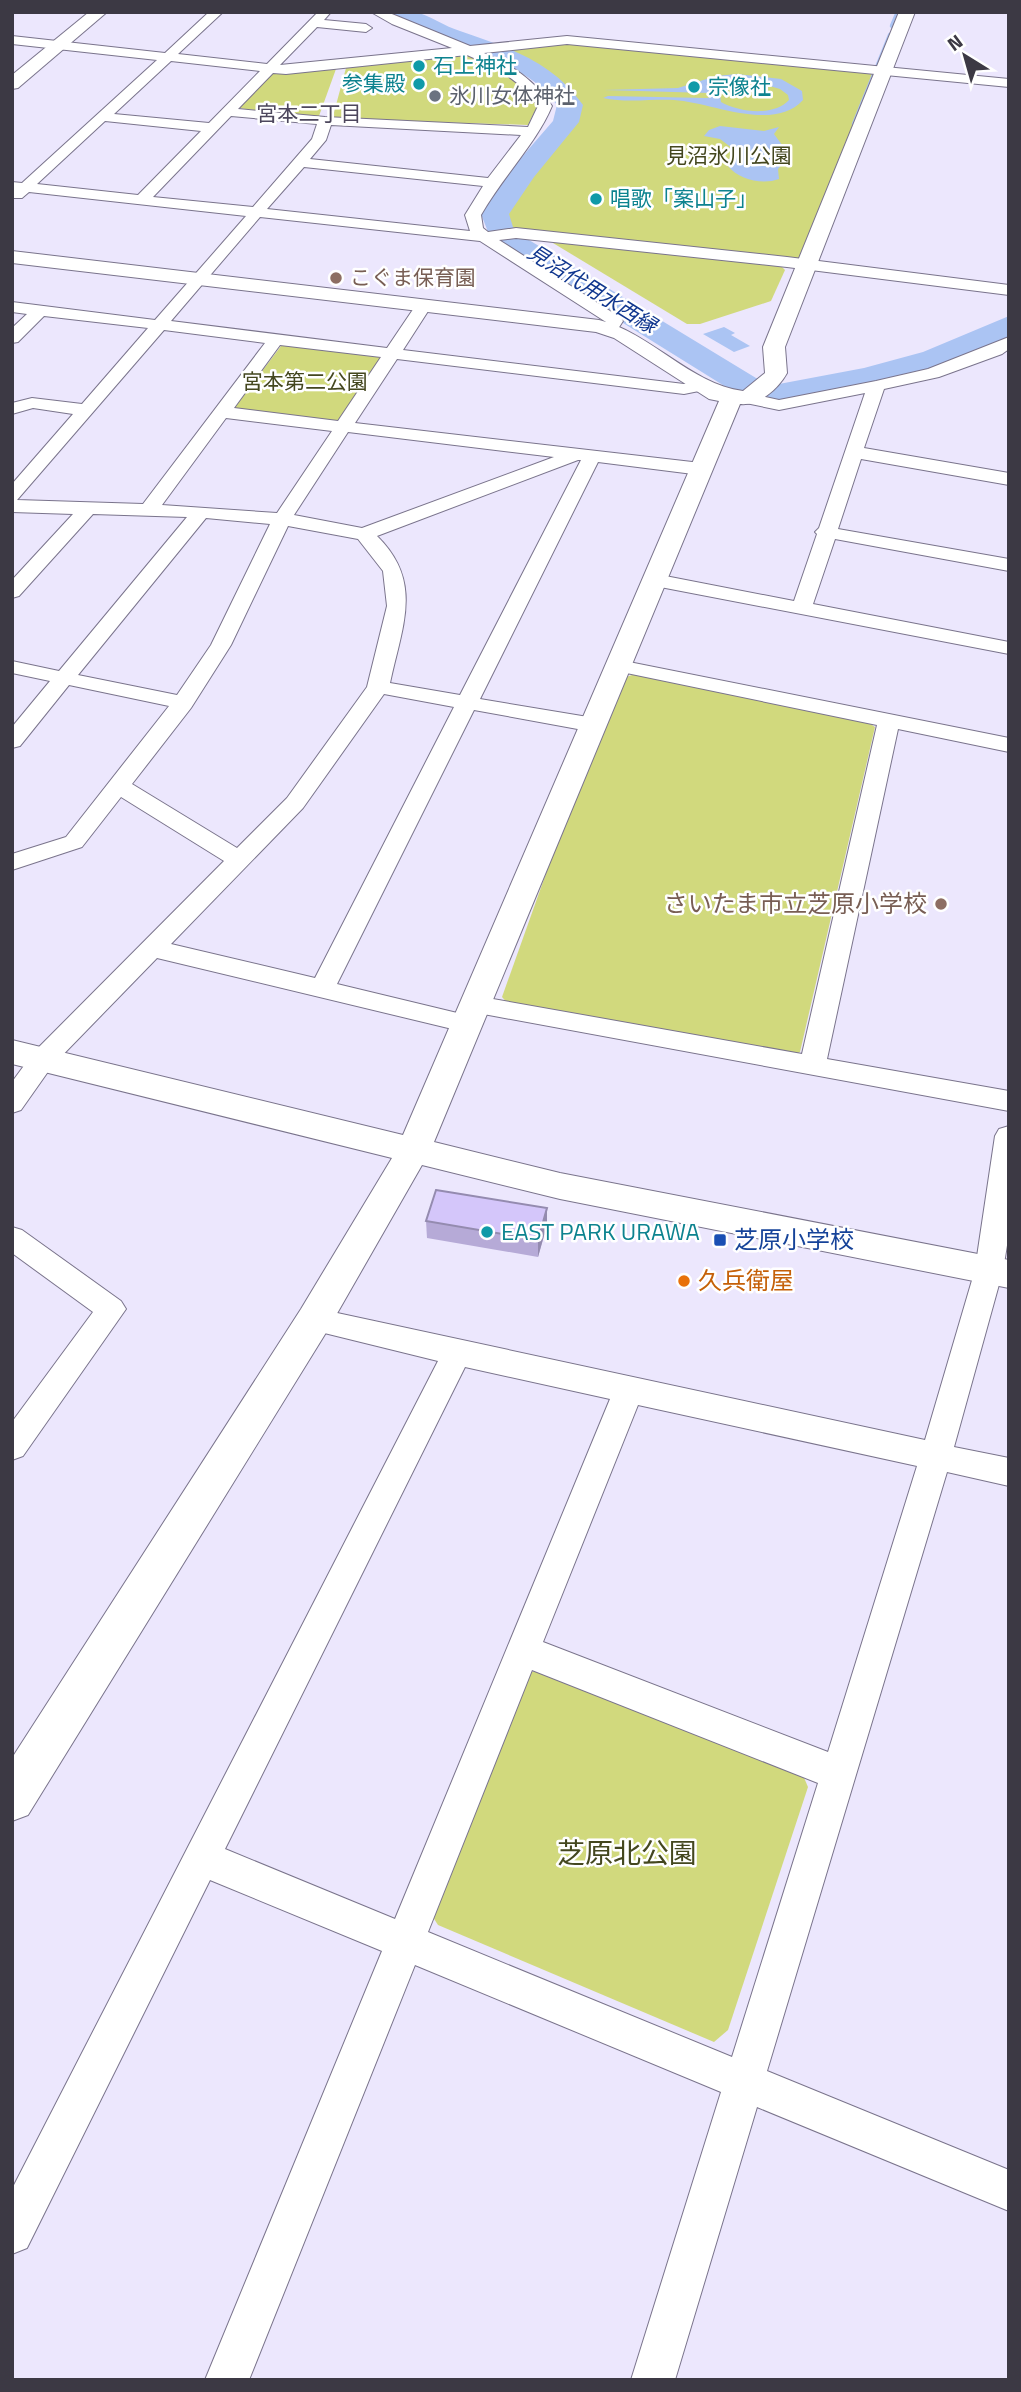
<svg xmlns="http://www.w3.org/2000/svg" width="1021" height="2392" font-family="'Titillium Web','Noto Sans JP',sans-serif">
<rect width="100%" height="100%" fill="#ece7fd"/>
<g fill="#d1d97d">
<path d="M 573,43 L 878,72 L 800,262 L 511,230 L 506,220 L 507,209 L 575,121 L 578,109 L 571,88 L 504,48 Z"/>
<path d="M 470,54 C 499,69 518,77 538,105 L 528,125 L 337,119 L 333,116 L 346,68 Z"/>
<path d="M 332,68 L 336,69 L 319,116 L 312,117 L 238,108 L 272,74 Z"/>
<path d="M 554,241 L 781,266 L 785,270 L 771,301 L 700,324 L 687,324 L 553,243 Z"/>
<path d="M 287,344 L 377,355 L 381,358 L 339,421 L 237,410 L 235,407 L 281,346 Z"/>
<path d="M 635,674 L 866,721 L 875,727 L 800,1052 L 794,1055 L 509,1005 L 502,997 L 554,851 L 626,677 Z"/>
<path d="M 547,1670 L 802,1773 L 808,1787 L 728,2030 L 714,2042 L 438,1925 L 427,1908 L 531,1672 Z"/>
</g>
<g fill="#abc4f3" fill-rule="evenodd">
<path d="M 737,74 L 781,79 L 802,91 L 803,100 C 773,133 711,102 674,100 C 651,99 626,103 603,98 L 608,96 L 707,98 L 710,97 L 708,93 L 604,90 L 678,88 L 716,76 ZM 746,79 L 780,89 L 788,95 L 789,100 C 773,117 739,112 721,102 L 720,95 L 725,84 Z"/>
<path d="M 720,126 L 764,131 L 779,127 L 774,134 L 785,149 L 778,157 L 785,161 L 778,169 L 779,179 C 763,185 739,180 728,166 L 732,148 L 720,139 L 704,136 L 709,130 Z"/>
<path d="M 724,327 L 735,333 L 731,335 L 750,346 L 734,352 L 703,334 Z"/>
</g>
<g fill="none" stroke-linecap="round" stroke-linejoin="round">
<g stroke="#abc4f3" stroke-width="4.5">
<path d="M 892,26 L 898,12"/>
<path d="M 854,124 L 890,35"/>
</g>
<path fill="#abc4f3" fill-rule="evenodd" d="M 388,12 C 396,12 406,11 415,12 C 427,14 446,27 460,31 C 509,48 552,61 583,105 L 579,122 L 534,177 L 509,214 L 513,227 L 529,240 L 756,378 L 779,384 L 864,368 L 923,352 L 1009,316 L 1009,337 L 945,366 L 866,387 L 779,404 L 751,399 L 734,392 L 509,252 L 490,237 L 481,214 L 514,166 L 553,121 L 557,105 C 522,56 459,55 410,28 C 402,23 393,20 388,12 Z"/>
<g stroke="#7a748c" stroke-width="2">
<g id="minor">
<path d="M 209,12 L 223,12 L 178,54 L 267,64 L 318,12 L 331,12 L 324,20 L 366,24 L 372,28 L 366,32 L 317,27 L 280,65 L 452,48 L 392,24 L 371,12 L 387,12 L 470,46 L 567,36 L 1009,79 L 1009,87 L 567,44 L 484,53 C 513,66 534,80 552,106 C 538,141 501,179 481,215 L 483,228 L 488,232 L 516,228 L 787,257 L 1009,285 L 1009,295 L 787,267 L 516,238 L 499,240 L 621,318 L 623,321 L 616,332 L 610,333 L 602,328 L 606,322 L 480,241 L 260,217 L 171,321 L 387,348 L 418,302 L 430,302 L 432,305 L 403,350 L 684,384 L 703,380 L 712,385 L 709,389 L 684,394 L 397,359 L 355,423 L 701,463 L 710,469 L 701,475 L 598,462 L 480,699 L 594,718 L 602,720 L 605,725 L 602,730 L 594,732 L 474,710 L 337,984 L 478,1018 L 482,1024 L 478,1030 L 469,1033 L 157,958 L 52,1066 L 21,1110 L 12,1113 L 12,1082 L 34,1052 L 224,861 L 121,797 L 82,847 L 12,870 L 12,854 L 66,837 L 169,706 L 69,685 L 20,746 L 12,748 L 12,727 L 50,681 L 12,673 L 12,661 L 59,671 L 187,517 L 93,514 L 19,596 L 12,598 L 12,580 L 73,514 L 12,512 L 12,484 L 73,414 L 33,408 L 12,414 L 12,403 L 32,398 L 82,404 L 148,328 L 44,316 L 18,342 L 12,343 L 12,328 L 27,314 L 12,312 L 12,302 L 155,320 L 246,216 L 29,192 L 22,198 L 12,198 L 12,182 L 22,183 L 157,60 L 12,44 L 12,36 L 165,53 ZM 467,55 C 495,67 521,80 538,106 L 528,127 L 325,117 L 238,109 L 273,73 L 286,74 ZM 171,61 L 260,71 L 209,123 L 114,114 ZM 231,116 L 317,124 L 312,139 L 253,207 L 153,197 ZM 105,121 L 201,131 L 138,195 L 37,184 ZM 331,125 L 521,135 L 488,178 L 310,159 L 326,140 ZM 304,167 L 483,186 L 465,215 L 470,231 L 267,209 ZM 164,330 L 265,343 L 143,504 L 17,500 ZM 280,345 L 381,357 L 338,421 L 234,408 ZM 226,418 L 332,431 L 277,513 L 162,505 ZM 348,432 L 554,457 L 362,528 L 294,515 ZM 578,460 L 581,460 L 460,695 L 390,683 C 402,626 424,582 377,536 ZM 206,518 L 270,524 L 211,645 L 177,695 L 78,675 ZM 288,526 L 358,539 L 383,571 L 387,606 L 367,687 L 287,798 L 237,848 L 132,784 L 191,708 L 231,645 ZM 384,694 L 454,707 L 315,978 L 171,944 L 303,808 Z"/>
<path d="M 1009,337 L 1009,349 L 1002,354 L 939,377 L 884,389 L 864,448 L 1009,473 L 1009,485 L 861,459 L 838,529 L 1009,559 L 1009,571 L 835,539 L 813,604 L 1009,642 L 1009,654 L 655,586 L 648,584 L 645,580 L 648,576 L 655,574 L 794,601 L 817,534 L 815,532 L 819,528 L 865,393 L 779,410 L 741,402 L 738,398 L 741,394 L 747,393 L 779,400 L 876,381 L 928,369 Z"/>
<path d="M 619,660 L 1009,738 L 1009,752 L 898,729 L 827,1059 L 1009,1091 L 1009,1111 L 467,1011 L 463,1005 L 467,999 L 476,996 L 802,1054 L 877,725 L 612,670 L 608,666 L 612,662 Z"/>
<path d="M 1009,1126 L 1009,1233 L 1003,1270 L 954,1447 L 1009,1458 L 1009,1486 L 947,1472 L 767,2071 L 1009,2170 L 1009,2211 L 757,2107 L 675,2380 L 631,2380 L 721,2092 L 415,1965 L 249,2380 L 205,2380 L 382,1951 L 210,1880 L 27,2248 L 12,2254 L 12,2189 L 438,1361 L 304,1328 L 299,1320 L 304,1312 L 314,1308 L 925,1440 L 975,1270 L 995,1136 L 999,1129 ZM 465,1367 L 610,1399 L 395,1919 L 225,1849 ZM 638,1405 L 917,1466 L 828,1752 L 543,1642 ZM 532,1670 L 818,1783 L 732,2057 L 428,1932 Z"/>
<path d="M 12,1227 L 22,1230 L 121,1301 L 126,1309 L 23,1456 L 12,1460 L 12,1422 L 93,1312 L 12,1253 Z"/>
</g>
</g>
<g stroke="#7a748c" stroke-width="2">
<g id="tertiary">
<path d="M 89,12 L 107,12 L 18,88 L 12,89 L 12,75 Z"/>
<path d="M 899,12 L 915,12 L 785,347 L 787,373 C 778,389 759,406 740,404 L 434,1142 L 560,1173 L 1009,1260 L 1009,1288 L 560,1199 L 422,1165 L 327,1331 L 28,1815 L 12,1821 L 12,1758 L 301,1309 L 392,1158 L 12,1064 L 12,1040 L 403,1135 L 719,401 L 709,399 L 614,338 L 596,332 L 12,263 L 12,251 L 599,320 C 651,333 690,384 743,391 L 765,373 L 763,347 Z"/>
</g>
</g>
<use href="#minor" fill="#fff" fill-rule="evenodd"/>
<use href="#tertiary" fill="#fff" fill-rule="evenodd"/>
</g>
<path fill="#b6aad7" d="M 426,1221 L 547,1225 L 538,1257 L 427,1238 Z"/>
<path fill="#948baf" d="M 547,1208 L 547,1225 L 538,1257 L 538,1240 Z"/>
<path fill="#d4c6fa" stroke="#948baf" stroke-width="2" d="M 436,1190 L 547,1208 L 538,1240 L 426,1221 Z"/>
<g fill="#0f9aa8" stroke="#fff" stroke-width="2.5">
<circle cx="419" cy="66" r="7"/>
<circle cx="419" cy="84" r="7"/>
<circle cx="694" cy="87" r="7"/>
<circle cx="596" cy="199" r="7"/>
<circle cx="487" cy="1232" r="7"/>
</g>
<circle fill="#6b7280" stroke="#fff" stroke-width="2.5" cx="435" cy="96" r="7"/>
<g fill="#8d6e63" stroke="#fff" stroke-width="2.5">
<circle cx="336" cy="278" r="7"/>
<circle cx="941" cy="904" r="7"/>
</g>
<rect fill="#1a4fb4" stroke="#fff" stroke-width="2.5" x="713" y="1233" width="14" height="14" rx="3.5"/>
<circle fill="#e8710a" stroke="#fff" stroke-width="2.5" cx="684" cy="1281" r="7"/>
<g text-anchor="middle" stroke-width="5" stroke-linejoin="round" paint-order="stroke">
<g font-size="21" fill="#0d838f" stroke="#fff" text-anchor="start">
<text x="433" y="73">石上神社</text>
<text x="405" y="91" text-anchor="end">参集殿</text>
<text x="708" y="94">宗像社</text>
<text x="610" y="206">唱歌「案山子」</text>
</g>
<g font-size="21" fill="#5b616d" stroke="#fff" text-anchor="start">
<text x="449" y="103">氷川女体神社</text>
</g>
<g font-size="21" fill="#4d475d" stroke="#fff">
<text x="309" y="121">宮本二丁目</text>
</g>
<g font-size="21" fill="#44471f" stroke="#fff">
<text x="729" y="163">見沼氷川公園</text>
<text x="305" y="389">宮本第二公園</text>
</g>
<g font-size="21" fill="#785e54" stroke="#fff" text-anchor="start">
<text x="350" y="285">こぐま保育園</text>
</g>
<g font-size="21" font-style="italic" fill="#11378f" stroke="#fff">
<text transform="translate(592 289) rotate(32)" y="7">見沼代用水西縁</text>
</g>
<g font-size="24" fill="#785e54" stroke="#fff" text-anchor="end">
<text x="927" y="912">さいたま市立芝原小学校</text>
</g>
<g font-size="24" fill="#0d838f" stroke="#fff" text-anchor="start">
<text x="501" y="1240">EAST PARK URAWA</text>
</g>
<g font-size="24" fill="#164399" stroke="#fff" text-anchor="start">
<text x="734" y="1248">芝原小学校</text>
</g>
<g font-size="24" fill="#c56008" stroke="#fff" text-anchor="start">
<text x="698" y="1289">久兵衛屋</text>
</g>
<g font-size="28" fill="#44471f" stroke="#fff">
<text x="627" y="1863">芝原北公園</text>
</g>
</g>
<rect width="1021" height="2392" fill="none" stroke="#3c3944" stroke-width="28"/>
<g transform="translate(965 56) rotate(323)" stroke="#ffffff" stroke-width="5" paint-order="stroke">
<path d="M0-5L12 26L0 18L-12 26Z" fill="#3c3944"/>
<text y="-10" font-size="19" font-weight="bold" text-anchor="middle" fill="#3c3944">N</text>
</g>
</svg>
